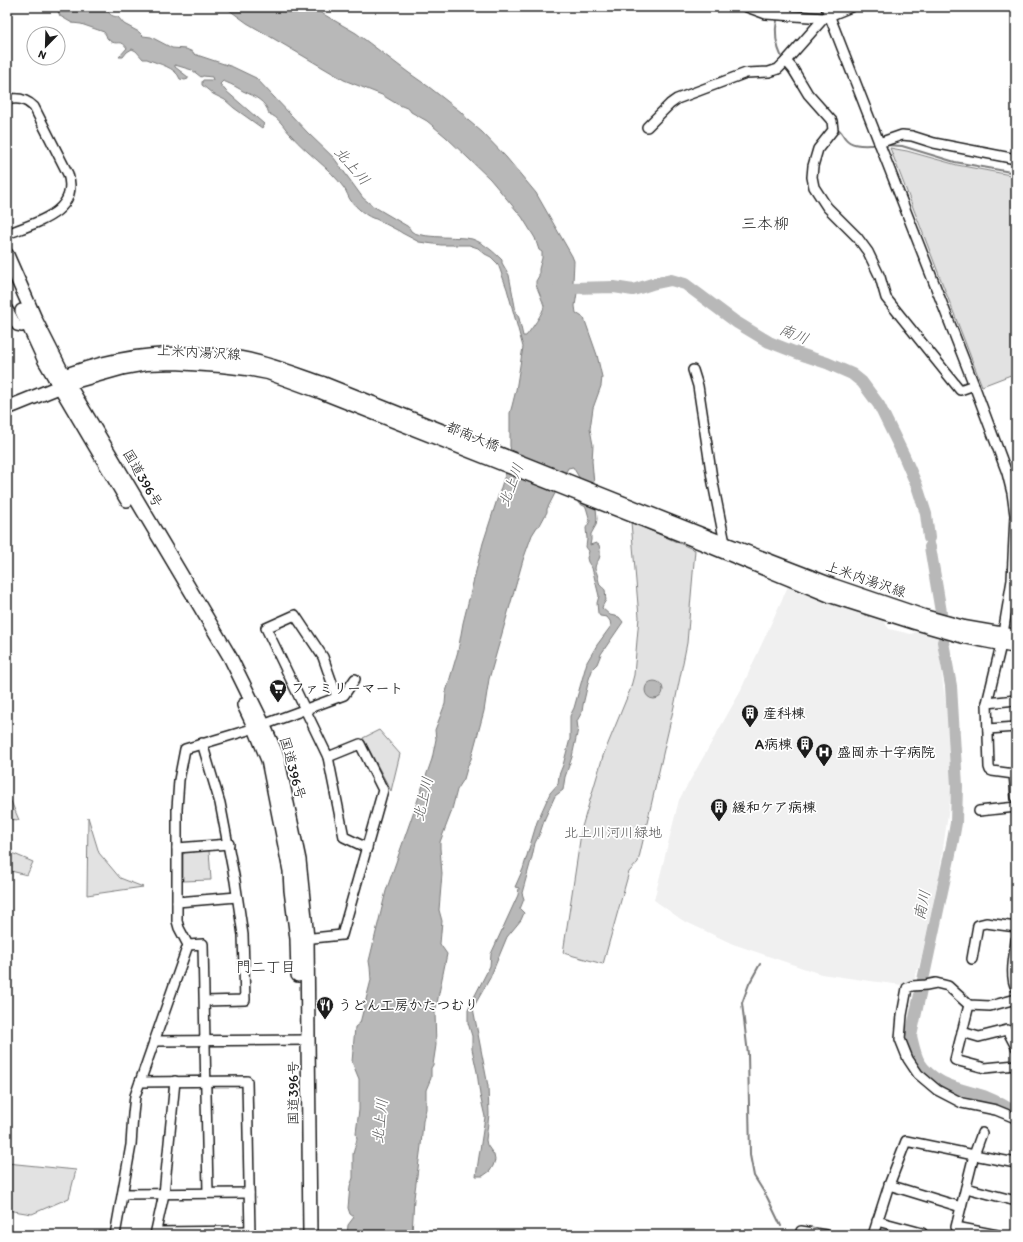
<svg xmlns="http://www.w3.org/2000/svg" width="1023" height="1242" font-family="Itim,'Klee One',sans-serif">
<rect width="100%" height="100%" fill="#fff"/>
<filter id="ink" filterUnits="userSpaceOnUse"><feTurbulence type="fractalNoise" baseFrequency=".025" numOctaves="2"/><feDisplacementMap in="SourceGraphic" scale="8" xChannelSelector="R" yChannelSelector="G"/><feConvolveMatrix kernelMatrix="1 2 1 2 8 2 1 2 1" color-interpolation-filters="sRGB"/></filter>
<g filter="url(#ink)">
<path fill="#f0f0f0" d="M 789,584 L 840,606 L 883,620 L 889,629 L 911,634 L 920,630 L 938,635 L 943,684 L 951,741 L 951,793 L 939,876 L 921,959 L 913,983 L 902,985 L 870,981 L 821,974 L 803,968 L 733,944 L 682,920 L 654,900 L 679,800 L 739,694 Z"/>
<g fill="#e2e2e2" stroke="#7f7f7f">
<path d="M 890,148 L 907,151 L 957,165 L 1016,176 L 1016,373 L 982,386 Z"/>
<path d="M 631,522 L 695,550 L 687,643 L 675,702 L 638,862 L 629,872 L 603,964 L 563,953 L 582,827 L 603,756 L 630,690 L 634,675 L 639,617 Z"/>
<path d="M 379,730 L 400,754 L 391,791 L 363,738 Z"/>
<path d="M 7,792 L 19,820 L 7,819 Z"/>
<path d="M 88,817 L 99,853 L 120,878 L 143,887 L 87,895 Z"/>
<path d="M 209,850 L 211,880 L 183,881 L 183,855 L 185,852 Z"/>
<path d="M 7,851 L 33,862 L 27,875 L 7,870 Z"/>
<path d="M 7,1163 L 76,1170 L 69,1198 L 32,1214 L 7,1210 Z"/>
</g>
<g fill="#b8b8b8" stroke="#7a7a7a">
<path d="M 56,7 L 106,7 C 109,14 110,16 118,17 L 124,24 L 139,32 L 143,36 L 151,37 L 172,48 L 186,49 L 193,52 L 194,54 L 233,67 L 256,78 L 308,133 L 334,158 L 363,198 L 373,206 L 407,226 C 409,227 410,229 411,231 C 421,239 458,236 472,239 C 484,243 494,252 502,260 L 502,263 L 509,275 L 516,312 L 519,318 L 523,336 L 526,336 C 530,331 544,312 544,306 C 543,302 538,290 536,285 L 536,281 L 539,276 L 539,269 L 542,258 L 542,252 L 539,250 L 535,238 L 522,217 L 490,179 L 446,137 L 427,121 L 411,112 L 409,109 L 397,104 L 382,95 L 344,80 L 247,23 L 225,7 L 311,7 L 356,33 L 409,73 L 429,87 L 461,112 L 469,121 L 482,132 L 506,157 L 536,193 L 572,256 L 574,261 L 573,282 L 577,293 L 575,306 L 576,313 L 584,318 L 597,355 L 602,377 L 601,386 L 593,408 L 590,429 L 593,445 L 592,461 L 597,519 L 596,525 L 591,534 L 591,540 L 590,545 L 596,543 L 599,545 C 600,549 601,555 599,559 C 597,563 595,564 595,569 C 598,574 598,580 600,585 C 601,587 604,588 605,590 C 606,593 605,597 606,600 L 603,605 L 602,608 L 610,615 L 619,617 L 623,622 L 601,654 L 597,664 L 593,668 L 589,679 L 583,705 L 582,712 L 577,721 L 578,729 L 572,757 L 565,777 L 563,790 L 555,796 L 545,818 L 540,833 L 535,843 L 532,857 L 522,893 L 524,899 L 520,909 L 524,913 L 521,920 L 507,937 L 490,978 L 473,1008 L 488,1086 L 489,1114 L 486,1140 L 487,1145 L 494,1155 L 495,1160 L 493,1166 L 490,1171 L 483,1176 L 476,1176 L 485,1117 L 480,1095 L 477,1072 L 472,1049 L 472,1036 L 468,1023 L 468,1009 L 490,966 L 491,954 L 518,895 L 519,888 L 515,887 L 523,869 L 537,822 L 546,802 L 550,793 L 558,784 L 559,775 L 563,765 L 570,739 L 570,716 L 574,708 L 587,662 L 597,645 L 611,626 L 610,621 L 607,617 L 600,616 L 598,613 L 597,603 L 599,596 L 592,568 L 588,562 L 587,558 L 589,551 L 586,547 L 587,539 L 586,528 L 590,521 L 586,507 L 578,503 L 580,479 L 573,467 L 568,468 L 547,509 L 547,512 L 540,525 L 537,527 L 532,535 L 523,560 L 489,679 L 484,711 L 471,759 L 468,765 L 464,779 L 457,790 L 451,813 L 440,842 L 440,848 L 442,874 L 439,910 L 442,921 L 440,944 L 447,954 L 435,1013 L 436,1045 L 433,1065 L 431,1068 L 431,1078 L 426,1090 L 426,1109 L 423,1121 L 421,1146 L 414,1198 L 412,1235 L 347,1235 L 348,1225 L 354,1217 L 350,1214 L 348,1208 L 350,1186 L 353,1178 L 353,1154 L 357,1139 L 356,1133 L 359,1110 L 359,1079 L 352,1062 L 355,1027 L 360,1023 L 371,980 L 370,967 L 369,961 L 386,891 L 432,759 L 436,739 L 435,730 L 445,704 L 446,692 L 458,651 L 463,623 L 483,543 L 505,475 L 511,451 L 510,446 L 510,413 L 512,406 L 516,390 L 523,347 L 507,289 L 498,264 L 491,257 L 485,254 L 478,248 L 469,245 L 441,245 L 419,242 L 402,233 L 399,231 L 376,219 C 368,218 356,207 351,201 C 348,197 347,192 344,188 C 329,167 307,154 291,135 C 284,128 279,117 269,114 C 266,101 254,96 243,91 C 241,90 240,89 238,88 C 233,85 228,83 223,81 L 220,84 L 225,90 L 264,124 L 262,128 L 234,108 L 225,100 L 213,94 L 202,85 L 202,82 L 203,80 L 213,80 L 212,77 L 203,76 L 201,77 L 192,70 L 175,65 L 175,67 L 188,77 L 188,79 L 185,80 L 180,79 C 176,67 158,64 147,59 L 143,59 L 136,51 L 132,49 L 127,52 L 123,57 L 119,57 L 127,48 C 121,39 119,45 112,42 C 111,42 108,39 107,38 L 106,35 L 104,32 L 81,24 L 72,23 L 60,16 Z"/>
<circle cx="654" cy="690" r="9"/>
</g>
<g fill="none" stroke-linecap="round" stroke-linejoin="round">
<g stroke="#7a7a7a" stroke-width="2">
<path d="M 779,9 L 780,7"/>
<path d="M 777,20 C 774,34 776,45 782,58"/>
<path d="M 786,68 L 803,94"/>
<path d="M 836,128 C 841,130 842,134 845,138 C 852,147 865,145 874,145"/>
<path d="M 886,145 L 902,146 L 955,162 L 1016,173"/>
<path d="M 760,964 L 749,984 L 742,1003 L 748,1054 L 750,1155 L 754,1176 L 767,1197 L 781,1226"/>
<path d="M 784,1232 L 785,1235"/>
</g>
<g stroke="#b8b8b8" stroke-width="12">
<path d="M 559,284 L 572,288 L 614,287 L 633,290 L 652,284 L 671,280 L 685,284 L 736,322 L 769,342 L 797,353 L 827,363 L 852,374 L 862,382 L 879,405 L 904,456 L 917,486 L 926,514 L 929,538"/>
<path d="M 930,547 L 941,612"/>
<path d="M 943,642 L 951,686 L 957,786 L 956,823 L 953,840 L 911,1036 C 913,1044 915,1055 919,1062 C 934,1086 962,1089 986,1097 C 996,1101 1007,1107 1016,1113"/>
</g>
<g stroke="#1c1c1c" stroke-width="12">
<g id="minor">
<path d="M 747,7 L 766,14 L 824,18 L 851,7"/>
<path d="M 826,7 L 974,385 L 1007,473 L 1012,493 L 1015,515 L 1012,580 L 1001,645 L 987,703 L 989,767 L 990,770 L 992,771 L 1014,774 L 1016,797"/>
<path d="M 824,18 L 786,61 L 793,69 L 808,94 L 832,121 L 833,130 L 818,149 L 813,166 L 812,177 L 814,187 L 827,207 L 857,237 L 868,252 L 880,277 L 886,298 L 960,390 L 974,385"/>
<path d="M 7,100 C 18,97 26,99 34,107 L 68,174 C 80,213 34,223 7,234"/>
<path d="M 647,127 L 670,104 L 677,99 L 746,73 L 769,72 L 778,69 L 786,61"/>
<path d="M 879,143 L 902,135 L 912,136 L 934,143 L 1016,159"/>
<path d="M 7,308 L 17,326 L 22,327 L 33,322"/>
<path d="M 693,370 L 698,386 L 712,478 L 725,543"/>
<path d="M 337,697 L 323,657 L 295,615 L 266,628 L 328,757 L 344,837 L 367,848"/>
<path d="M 987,703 L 1016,700"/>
<path d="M 988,729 L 1016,727"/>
<path d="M 202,743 L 220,803 L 235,881 L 243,935 L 245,1000 L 205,1001"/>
<path d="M 979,811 L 1016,807"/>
<path d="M 177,848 L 229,844"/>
<path d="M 177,902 L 237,897"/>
<path d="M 303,939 L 342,935 L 383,790 L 360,744 L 328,757"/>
<path d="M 1016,940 C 1015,953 1009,976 1016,988"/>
<path d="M 188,945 L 203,944 L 208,1193"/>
<path d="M 972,959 L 978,925 L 986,923 L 1016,927"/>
<path d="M 1016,999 L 990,1006 L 969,1005 L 948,986 L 936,983 L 926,985 L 912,986 L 907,988 L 902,1015 L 900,1039 L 908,1059 L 918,1074 L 937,1090 L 962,1103 L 996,1110 L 1013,1117 L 1016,1119"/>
<path d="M 969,1005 L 955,1060 L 985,1068 L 1016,1065"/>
<path d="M 962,1032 L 979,1037 L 1007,1030 L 1016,1047"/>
<path d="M 154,1041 L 308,1040"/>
<path d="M 140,1082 L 247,1081 L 250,1235"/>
<path d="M 982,1133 L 974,1155 L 1016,1163"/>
<path d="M 889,1185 L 961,1207"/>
<path d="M 966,1188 L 1016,1201"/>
<path d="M 123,1194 L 249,1193"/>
<path d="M 877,1221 L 922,1233 L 922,1235"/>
<path d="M 156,1232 L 250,1231"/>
<path d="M 115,1235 L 131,1145 L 133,1114 L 135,1096 L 188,945 L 179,928 L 177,921 L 177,809 L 179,780 L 185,749 L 255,728 L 344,695 L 355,679"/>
<path d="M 155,1235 L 164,1194 L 175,1081"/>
<path d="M 801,1235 L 801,1231 L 826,1235"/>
<path d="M 873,1235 L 889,1185 L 906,1141 L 974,1155 L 956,1227 L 997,1235"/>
</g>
</g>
<g stroke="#1c1c1c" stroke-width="15">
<g id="major">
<path d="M 55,379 C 114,355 178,348 241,358 C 269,363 296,374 323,383 L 709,537 L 833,585 L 924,616 L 964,627 L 1016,636"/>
<path d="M 60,386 L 124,368 L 146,364 L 175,363 L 221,366 L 247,369 L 268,373 L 320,392 L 711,547 L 830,596 L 915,623 L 964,637 L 1016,647"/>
</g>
</g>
<g stroke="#1c1c1c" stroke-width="16">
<g id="highway">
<path d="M 7,255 L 36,321 L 68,384 L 230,657 L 263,724 L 277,756 L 299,860 L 307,938 L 310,1235"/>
<path d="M 22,311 L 45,361 L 127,500"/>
<path d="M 7,408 L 59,387"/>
<path d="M 244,705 L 255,728 L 268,760 L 290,871 L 291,890 L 297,939 L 298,975"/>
</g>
</g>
<use href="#minor" stroke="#fff" stroke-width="9"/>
<use href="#major" stroke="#fff" stroke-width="12"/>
<use href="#highway" stroke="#fff" stroke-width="13"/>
</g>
</g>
<defs>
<g id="supermarket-pin" transform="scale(0.9)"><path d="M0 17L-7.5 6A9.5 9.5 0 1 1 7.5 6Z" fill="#1c1c1c" stroke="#fff"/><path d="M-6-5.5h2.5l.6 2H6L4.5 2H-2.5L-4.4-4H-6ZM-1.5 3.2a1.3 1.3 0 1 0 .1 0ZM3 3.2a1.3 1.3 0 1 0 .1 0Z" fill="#fff"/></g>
<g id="building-pin" transform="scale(0.9)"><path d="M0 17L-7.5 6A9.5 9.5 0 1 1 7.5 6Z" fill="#1c1c1c" stroke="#fff"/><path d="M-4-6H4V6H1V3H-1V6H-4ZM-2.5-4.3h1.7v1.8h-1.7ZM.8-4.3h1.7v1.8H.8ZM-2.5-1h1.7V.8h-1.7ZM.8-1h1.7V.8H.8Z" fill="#fff"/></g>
<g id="hospital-pin" transform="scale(0.9)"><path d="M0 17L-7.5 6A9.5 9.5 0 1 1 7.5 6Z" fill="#1c1c1c" stroke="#fff"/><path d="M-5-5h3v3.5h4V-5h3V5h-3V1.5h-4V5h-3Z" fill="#fff"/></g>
<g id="restaurant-pin" transform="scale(0.9)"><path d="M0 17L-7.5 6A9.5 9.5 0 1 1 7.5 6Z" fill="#1c1c1c" stroke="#fff"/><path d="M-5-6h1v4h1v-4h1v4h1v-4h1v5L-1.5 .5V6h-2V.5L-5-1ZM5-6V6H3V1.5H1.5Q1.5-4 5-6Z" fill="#fff"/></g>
</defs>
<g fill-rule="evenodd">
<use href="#supermarket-pin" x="278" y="688"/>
<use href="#building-pin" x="750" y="713"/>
<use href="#building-pin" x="805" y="744"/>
<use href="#hospital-pin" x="824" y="752"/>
<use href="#building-pin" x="719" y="807"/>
<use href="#restaurant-pin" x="325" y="1005"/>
</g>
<g text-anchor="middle" stroke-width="3.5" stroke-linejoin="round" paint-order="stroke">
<g font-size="14" fill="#1c1c1c" stroke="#fff">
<text transform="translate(199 352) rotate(3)" y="5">上米内湯沢線</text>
<text transform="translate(473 436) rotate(22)" y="5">都南大橋</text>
<text transform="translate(143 478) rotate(60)" y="5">国道396号</text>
<text transform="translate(866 579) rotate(19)" y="5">上米内湯沢線</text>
<text transform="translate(293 768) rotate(75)" y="5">国道396号</text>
<text transform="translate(293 1093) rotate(-90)" y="5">国道396号</text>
</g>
<g font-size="14" font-weight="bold" fill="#1c1c1c" stroke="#fff" text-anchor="start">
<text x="291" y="693">ファミリーマート</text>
<text x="763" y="718">産科棟</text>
<text x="792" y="749" text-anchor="end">A病棟</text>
<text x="837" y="757">盛岡赤十字病院</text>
<text x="732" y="812">緩和ケア病棟</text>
<text x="338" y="1010">うどん工房かたつむり</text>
</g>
<g font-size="14" fill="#575757" stroke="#fff">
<text x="613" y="837">北上川河川緑地</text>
</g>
<g font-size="15" font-style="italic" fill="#5a5a5a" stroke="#fff">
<text transform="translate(352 166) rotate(49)" y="5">北上川</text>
<text transform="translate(794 334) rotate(22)" y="5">南川</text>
<text transform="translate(511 485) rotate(-69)" y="5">北上川</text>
<text transform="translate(423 799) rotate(-77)" y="5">北上川</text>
<text transform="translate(922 905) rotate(-78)" y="5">南川</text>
<text transform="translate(380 1121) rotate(-84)" y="5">北上川</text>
</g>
<g font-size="15" fill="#1c1c1c" stroke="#fff">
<text x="266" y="972">門二丁目</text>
</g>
<g font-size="16" fill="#1c1c1c" stroke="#fff">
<text x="765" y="229">三本柳</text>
</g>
</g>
<rect width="1023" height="1242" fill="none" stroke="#fff" stroke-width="24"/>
<rect x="12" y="12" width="999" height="1218" fill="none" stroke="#1c1c1c" stroke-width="1.5" filter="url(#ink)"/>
<g transform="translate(46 46) rotate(203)"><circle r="19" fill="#ffffff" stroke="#a4a4a4"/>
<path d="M0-3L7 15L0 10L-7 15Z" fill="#1c1c1c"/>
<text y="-6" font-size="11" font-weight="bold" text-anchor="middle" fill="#1c1c1c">N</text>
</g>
</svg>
